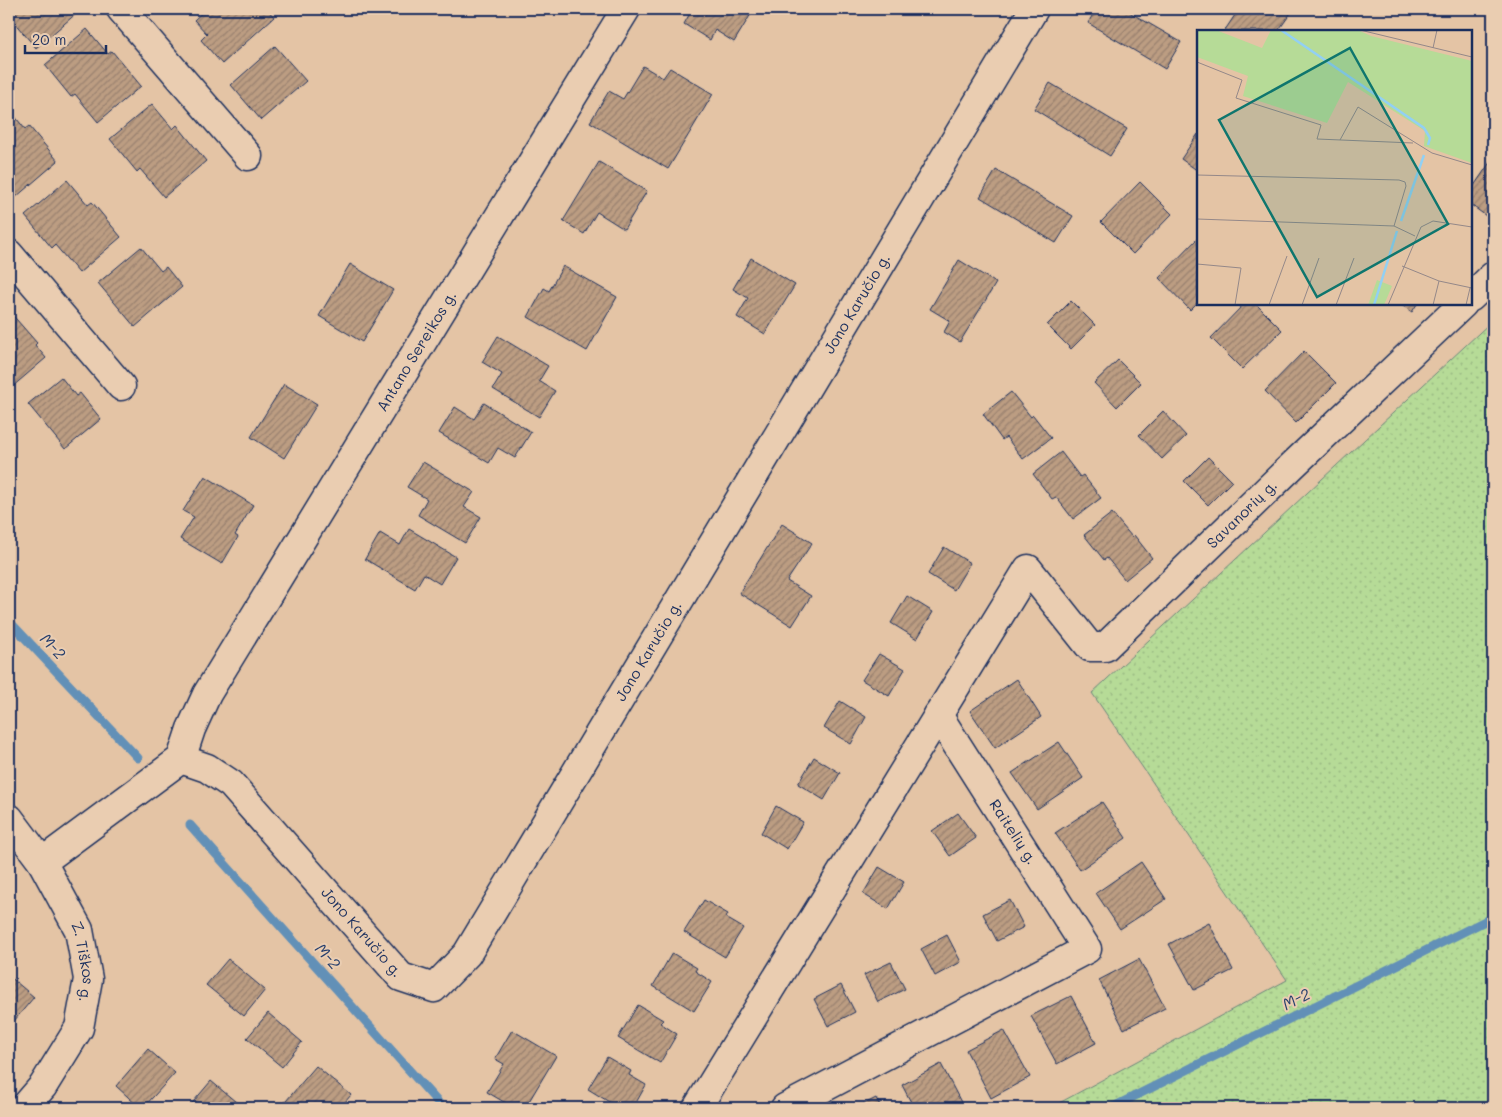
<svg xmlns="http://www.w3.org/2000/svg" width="1502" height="1117" font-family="Mali,sans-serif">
<defs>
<pattern id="grass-dots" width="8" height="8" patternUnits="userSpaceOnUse" patternTransform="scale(1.25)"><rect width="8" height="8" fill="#b6db97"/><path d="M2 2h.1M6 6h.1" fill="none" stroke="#9cbc85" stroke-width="1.8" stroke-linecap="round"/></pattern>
<pattern id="building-hatch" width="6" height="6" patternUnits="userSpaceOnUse" patternTransform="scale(1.25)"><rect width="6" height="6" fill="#bc9d82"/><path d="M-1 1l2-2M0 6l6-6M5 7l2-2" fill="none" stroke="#98806e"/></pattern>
</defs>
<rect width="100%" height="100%" fill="#e4c4a5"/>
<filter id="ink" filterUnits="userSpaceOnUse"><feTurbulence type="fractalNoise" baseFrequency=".02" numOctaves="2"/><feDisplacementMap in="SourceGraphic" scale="10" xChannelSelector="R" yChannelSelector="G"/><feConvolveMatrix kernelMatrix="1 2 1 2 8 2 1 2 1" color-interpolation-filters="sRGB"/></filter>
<g filter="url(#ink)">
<path fill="url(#grass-dots)" stroke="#68857a" d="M 1493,320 L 1493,1108 L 1050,1108 L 1287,980 L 1092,693 Z"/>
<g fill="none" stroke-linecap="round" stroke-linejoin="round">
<g stroke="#6290b7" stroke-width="9">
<path d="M 9,621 L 138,758"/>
<path d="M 190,825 L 443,1108"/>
<path d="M 1111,1108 L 1493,917"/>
</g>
</g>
<g fill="url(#building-hatch)" stroke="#1b2f5e">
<path d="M 9,9 L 76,9 L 78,12 L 36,48 L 12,20 L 9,23 Z"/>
<path d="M 206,9 L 267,9 L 274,17 L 222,64 L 201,40 L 207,34 L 194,20 Z"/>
<path d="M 687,9 L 754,9 L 734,42 L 715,30 L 710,40 L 684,24 L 689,15 L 685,12 Z"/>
<path d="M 1096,9 L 1124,9 L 1181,42 L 1165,69 L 1088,23 Z"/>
<path d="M 1239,9 L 1292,9 L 1293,10 L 1278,31 L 1226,31 L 1225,30 Z"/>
<path d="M 87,29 L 108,54 L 112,51 L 141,86 L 98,122 L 75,94 L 71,97 L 45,65 Z"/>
<path d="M 275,46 L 306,81 L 261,120 L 231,85 Z"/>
<path d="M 643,66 L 663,78 L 670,68 L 713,94 L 668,169 L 590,122 L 609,91 L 623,99 Z"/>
<path d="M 1050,83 L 1127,129 L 1110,156 L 1034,109 Z"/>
<path d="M 152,104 L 173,129 L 177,125 L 206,161 L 164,197 L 140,169 L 137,172 L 110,139 Z"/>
<path d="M 9,109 L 25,129 L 29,126 L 58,161 L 16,197 L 9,189 Z"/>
<path d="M 1198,134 L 1198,171 L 1181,159 Z"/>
<path d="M 1493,158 L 1493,221 L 1471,205 L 1471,190 Z"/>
<path d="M 599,162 L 647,191 L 624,229 L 597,212 L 584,234 L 563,221 Z"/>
<path d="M 996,170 L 1073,216 L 1056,243 L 980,197 Z"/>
<path d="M 67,180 L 88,205 L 92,202 L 121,237 L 79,273 L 55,245 L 52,248 L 25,216 Z"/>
<path d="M 1140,182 L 1172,214 L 1133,254 L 1101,222 Z"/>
<path d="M 1198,238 L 1198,302 L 1190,310 L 1159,278 Z"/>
<path d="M 141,247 L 161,271 L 166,267 L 182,287 L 135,327 L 98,283 Z"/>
<path d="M 751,258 L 795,285 L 765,334 L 737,317 L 748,298 L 733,289 Z"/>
<path d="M 959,260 L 996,283 L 960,342 L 944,332 L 950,321 L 930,309 Z"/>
<path d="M 350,264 L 393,290 L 362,342 L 319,316 Z"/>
<path d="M 563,266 L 617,297 L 587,351 L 528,317 L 544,288 L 549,291 Z"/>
<path d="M 1071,301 L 1095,325 L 1071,349 L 1047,325 Z"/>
<path d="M 1244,304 L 1256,304 L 1282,330 L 1242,369 L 1211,338 Z"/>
<path d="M 1400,304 L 1417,304 L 1412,312 Z"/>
<path d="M 9,311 L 37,343 L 35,345 L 46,358 L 12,387 L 9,383 Z"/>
<path d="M 498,336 L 548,366 L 539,381 L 555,391 L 539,417 L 493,389 L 502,374 L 482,362 Z"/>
<path d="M 1304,351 L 1336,383 L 1296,423 L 1265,391 Z"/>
<path d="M 1118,360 L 1141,383 L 1117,407 L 1094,383 Z"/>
<path d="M 61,377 L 76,396 L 80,393 L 101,419 L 65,449 L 28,404 Z"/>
<path d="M 284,384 L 317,404 L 284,458 L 251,437 Z"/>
<path d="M 1011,392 L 1031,417 L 1033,415 L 1051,438 L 1023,459 L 1006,437 L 1002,440 L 983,414 Z"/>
<path d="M 484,403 L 531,432 L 515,458 L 498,448 L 489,463 L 439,433 L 455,407 L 474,419 Z"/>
<path d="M 1163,411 L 1186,436 L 1162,459 L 1139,435 Z"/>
<path d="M 1061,452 L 1080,477 L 1083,475 L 1101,498 L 1073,519 L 1056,497 L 1052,499 L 1033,474 Z"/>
<path d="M 1208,457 L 1232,481 L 1208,505 L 1184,481 Z"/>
<path d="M 423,462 L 474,492 L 464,507 L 481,517 L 465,543 L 418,515 L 427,499 L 407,487 Z"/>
<path d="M 205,476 L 253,505 L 235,535 L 238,537 L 222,564 L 180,539 L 194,517 L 183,511 Z"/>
<path d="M 1112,513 L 1132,537 L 1134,535 L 1152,558 L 1125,580 L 1107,558 L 1104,560 L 1084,535 Z"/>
<path d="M 782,524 L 812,543 L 787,581 L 811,596 L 792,626 L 739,593 Z"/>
<path d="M 409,529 L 456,557 L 440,584 L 424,574 L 415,589 L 365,559 L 380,533 L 400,545 Z"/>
<path d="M 944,547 L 970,563 L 954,590 L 928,574 Z"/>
<path d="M 907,596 L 933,612 L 917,639 L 891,623 Z"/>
<path d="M 879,654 L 905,669 L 889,696 L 862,680 Z"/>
<path d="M 1017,679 L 1041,717 L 995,748 L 970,711 Z"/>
<path d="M 840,701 L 866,717 L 851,744 L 824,728 Z"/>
<path d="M 1059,742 L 1083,778 L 1037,809 L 1012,773 Z"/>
<path d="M 814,757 L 840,773 L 824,800 L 798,784 Z"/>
<path d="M 1102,802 L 1126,838 L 1080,870 L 1055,833 Z"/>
<path d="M 776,806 L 803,822 L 787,849 L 761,833 Z"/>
<path d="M 958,813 L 976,838 L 950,856 L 932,831 Z"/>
<path d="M 1141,862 L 1166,899 L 1120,929 L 1096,893 Z"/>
<path d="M 879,867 L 904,882 L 888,909 L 863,894 Z"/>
<path d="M 704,900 L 728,914 L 726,918 L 743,928 L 725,957 L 684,932 Z"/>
<path d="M 1010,900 L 1024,927 L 997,941 L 983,914 Z"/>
<path d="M 1209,923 L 1233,970 L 1194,990 L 1169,944 Z"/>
<path d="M 947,935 L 961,962 L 935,976 L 921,949 Z"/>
<path d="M 672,953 L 697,968 L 695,971 L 712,982 L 694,1011 L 653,986 Z"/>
<path d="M 228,959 L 265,990 L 244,1016 L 206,985 Z"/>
<path d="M 1139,959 L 1165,1008 L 1124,1029 L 1099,980 Z"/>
<path d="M 891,962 L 905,989 L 878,1002 L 864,975 Z"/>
<path d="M 9,976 L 34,997 L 9,1027 Z"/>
<path d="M 841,985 L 855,1012 L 828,1026 L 814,999 Z"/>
<path d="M 1071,996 L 1096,1043 L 1057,1064 L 1031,1016 Z"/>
<path d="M 638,1005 L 663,1020 L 660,1023 L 677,1034 L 660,1063 L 618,1038 Z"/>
<path d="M 268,1013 L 302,1042 L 282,1067 L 247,1038 Z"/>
<path d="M 512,1030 L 556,1056 L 525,1108 L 514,1108 L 487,1092 L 504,1064 L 495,1059 Z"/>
<path d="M 1004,1030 L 1030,1077 L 991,1098 L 966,1050 Z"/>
<path d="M 148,1049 L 175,1073 L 143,1108 L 140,1108 L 116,1086 Z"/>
<path d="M 607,1057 L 631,1071 L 629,1075 L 646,1085 L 633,1108 L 619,1108 L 588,1089 Z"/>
<path d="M 941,1064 L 964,1108 L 914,1108 L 902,1085 Z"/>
<path d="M 316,1066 L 351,1095 L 340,1108 L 280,1108 Z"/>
<path d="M 211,1081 L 236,1102 L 231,1108 L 188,1108 Z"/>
<path d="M 876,1098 L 881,1108 L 856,1108 Z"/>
</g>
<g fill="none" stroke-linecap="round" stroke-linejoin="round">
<g stroke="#1b2f5e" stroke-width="31">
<g id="minor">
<path d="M 121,9 L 248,156"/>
<path d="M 9,254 L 121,386"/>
<path d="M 1471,297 L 1493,276"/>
<path id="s1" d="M 181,759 L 207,768 L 231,784 L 401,977 L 434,988 L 467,954 L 1034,9"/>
<path id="s2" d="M 9,818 L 42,862 L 79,930 L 88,979 L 79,1028 L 43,1086 L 24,1108"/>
<path id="s3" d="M 42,862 L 181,759 L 191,729 L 207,694 L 626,9"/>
<path id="s4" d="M 697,1108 L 1028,569 L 1090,647 L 1105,647 L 1293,465 L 1463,304"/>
<path d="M 785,1108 L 1087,949 L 938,715"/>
</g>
</g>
<use href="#minor" stroke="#eacdb1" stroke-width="28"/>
</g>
</g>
<g text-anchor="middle" stroke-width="4" stroke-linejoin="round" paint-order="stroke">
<g font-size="15" fill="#1b2f5e" stroke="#eacdb1">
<text dy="5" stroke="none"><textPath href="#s1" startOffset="1154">Jono Karučio g.</textPath></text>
<text dy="5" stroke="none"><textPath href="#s3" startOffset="645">Antano Sereikos g.</textPath></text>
<text dy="5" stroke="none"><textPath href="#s4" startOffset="938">Savanorių g.</textPath></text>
<text dy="5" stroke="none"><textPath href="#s1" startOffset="749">Jono Karučio g.</textPath></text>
<text transform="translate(1013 832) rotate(57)" y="5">Raitelių g.</text>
<text dy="5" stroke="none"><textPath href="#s1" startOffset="254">Jono Karučio g.</textPath></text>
<text dy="5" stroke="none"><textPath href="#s2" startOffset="165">Z. Tiškos g.</textPath></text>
</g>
<g font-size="16" font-style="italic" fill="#273f6d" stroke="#eacdb1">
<text transform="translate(53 646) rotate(47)" y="6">M-2</text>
<text transform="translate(328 956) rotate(48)" y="6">M-2</text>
<text transform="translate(1296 999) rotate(-27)" y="6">M-2</text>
</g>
</g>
<g transform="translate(1197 30)">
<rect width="275" height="275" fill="#e4c4a5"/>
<path d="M 0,0 L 19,0 L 65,18 L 74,0 L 161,0 L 174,6 L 275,31 L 275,133 L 227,116 L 228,101 L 151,52 L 130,93 L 46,66 L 51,46 L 0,27 ZM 180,250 L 195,256 L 187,275 L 171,275 Z" fill="#b6db97"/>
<path fill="none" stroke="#92d0f3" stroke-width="2.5" d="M 84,0 L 227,98 L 233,108 L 231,115M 204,191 L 227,125M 177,275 L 200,201"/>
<path fill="none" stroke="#948889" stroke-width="1" d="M 163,0 L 275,27M 236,18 L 240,0M 0,32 L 45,50 L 39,68 L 124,95 L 120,109 L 216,113M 143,110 L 161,77 L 235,123 L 275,135M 0,145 L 202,150 L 208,152 L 209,156 L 197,196M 0,189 L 197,196 L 218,206M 0,234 L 44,238 L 38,275M 205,236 L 242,251 L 275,258M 72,275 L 90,226M 105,275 L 122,228M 139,275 L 157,228M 191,275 L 224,197 L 236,191 L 275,197M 236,275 L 242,251M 269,275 L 273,258"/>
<path fill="#0f766e" fill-opacity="0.15" stroke="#0f766e" stroke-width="2.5" d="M 153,18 L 251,194 L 120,267 L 22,90 Z"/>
<rect width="275" height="275" fill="none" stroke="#1b2f5e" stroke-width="2.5"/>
</g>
<rect width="1502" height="1117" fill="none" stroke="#eacdb1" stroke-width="30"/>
<rect x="15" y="15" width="1472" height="1087" fill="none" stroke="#1b2f5e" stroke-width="2" filter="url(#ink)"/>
<path d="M25 45v8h81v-8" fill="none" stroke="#1b2f5e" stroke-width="2.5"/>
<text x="32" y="45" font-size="15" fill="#1b2f5e" stroke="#eacdb1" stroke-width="4" paint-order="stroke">20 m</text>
</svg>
